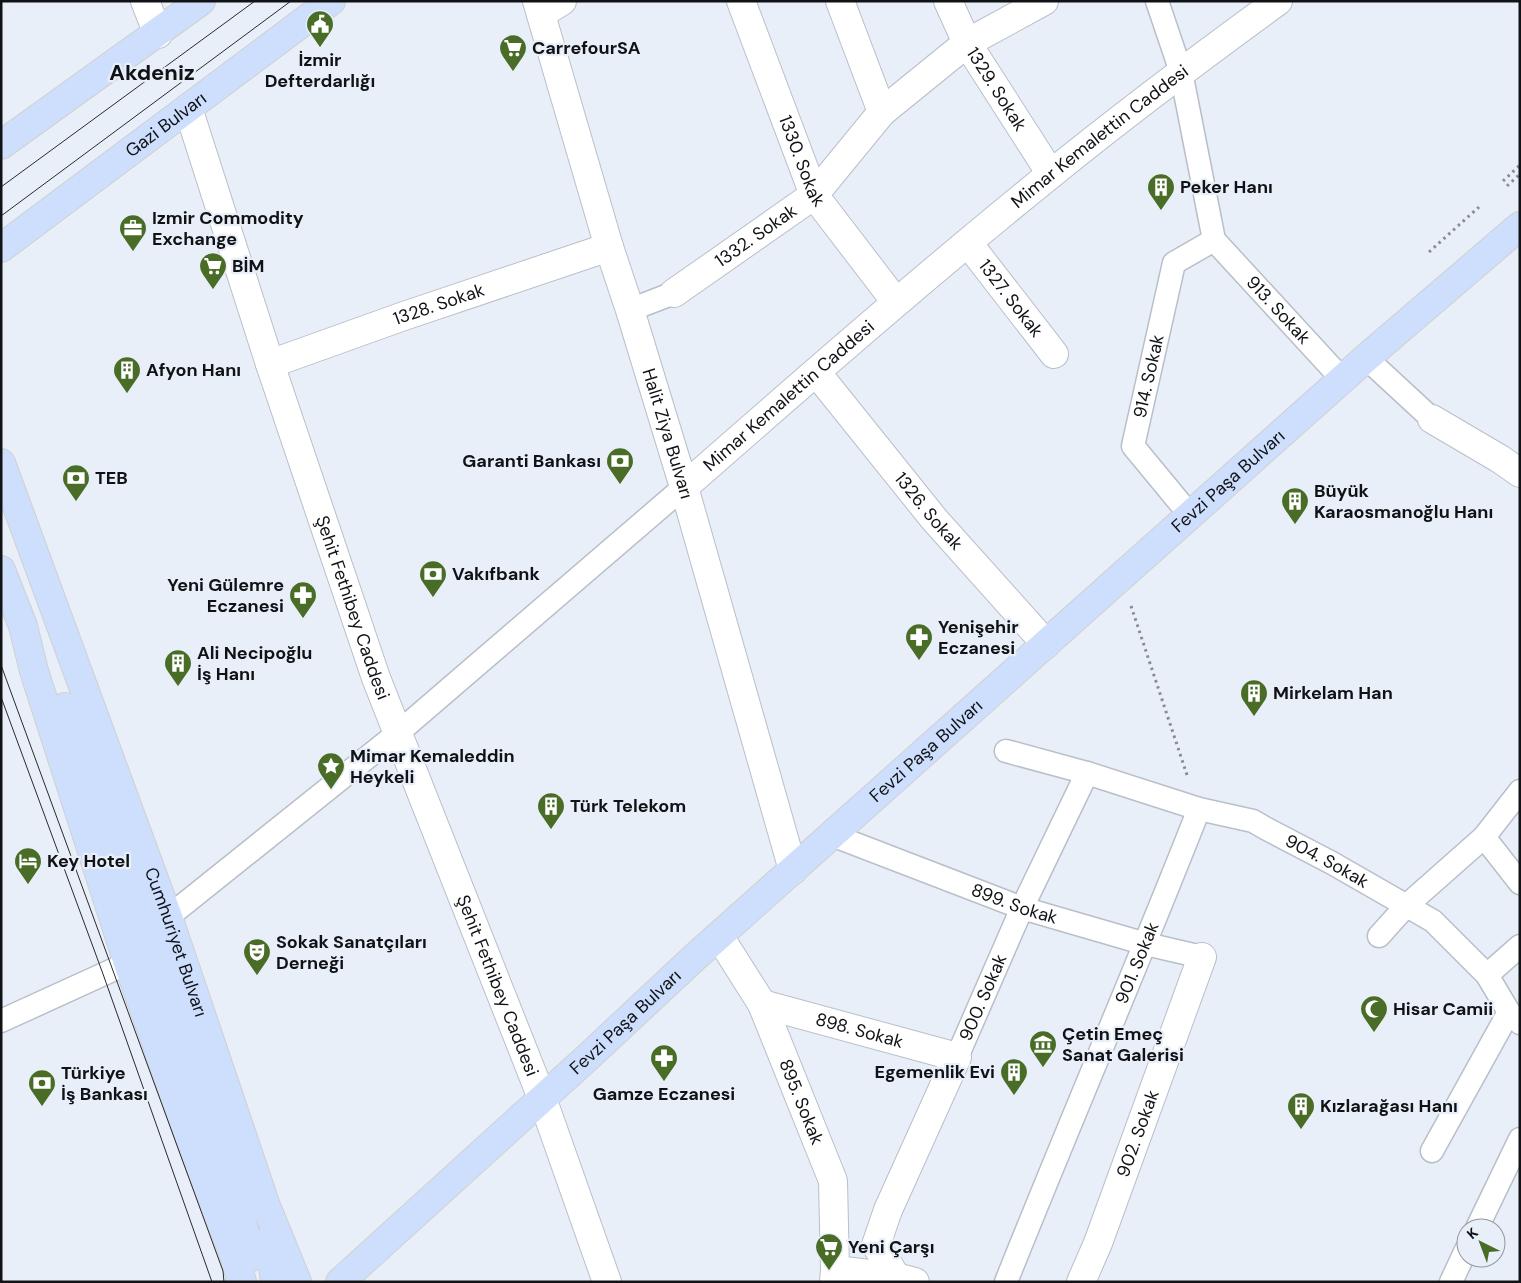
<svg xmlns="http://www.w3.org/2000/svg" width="1521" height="1283" font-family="'DM Sans',sans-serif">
<rect width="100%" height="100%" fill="#e9eff9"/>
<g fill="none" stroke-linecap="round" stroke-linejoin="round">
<g stroke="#b9bfc9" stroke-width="25">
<g id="pedestrian">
<path d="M 1157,1 L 1181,72 L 1214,240"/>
<path id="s1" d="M 1214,240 L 1342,379"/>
<path d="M 630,310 L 674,293"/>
<path d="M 1366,358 L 1432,419"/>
<path id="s2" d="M 1190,515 L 1133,446 L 1174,263 L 1214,240"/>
<path id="s3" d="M 1006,751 L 1087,773 L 1199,809 L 1253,821 L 1265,828 L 1332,863 L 1433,921 L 1487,975 L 1509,1012 L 1520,1023"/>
<path id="s4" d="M 832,835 L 1022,908 L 1146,944 L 1202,957"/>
<path d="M 1484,837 L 1520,883"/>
<path d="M 168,917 L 399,732 L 684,487"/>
<path d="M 1379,936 L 1406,906 L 1484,837 L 1520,791"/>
<path d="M 1487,975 L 1520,946"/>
<path d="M 1,1021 L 128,963"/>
<path id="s5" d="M 957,1057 L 1022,908 L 1087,773"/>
<path d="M 1432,1151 L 1509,1012"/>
<path d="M 1477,1228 L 1520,1139"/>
<path id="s6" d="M 1006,1282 C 1069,1124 1137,967 1199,809"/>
<path d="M 1451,1282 L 1466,1250"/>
</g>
</g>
<g stroke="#b9bfc9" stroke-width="30">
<g id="minor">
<path d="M 145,1 L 158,34"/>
<path id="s7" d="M 741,1 L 814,195 L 896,302"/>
<path d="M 840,1 L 882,112"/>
<path id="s8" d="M 948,1 L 967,43 L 1051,174"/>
<path d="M 541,14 L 562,1"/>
<path id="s9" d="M 188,108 L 270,364 L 376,678 L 542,1098 L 607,1282"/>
<path id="s10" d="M 968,243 L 1054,354"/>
<path id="s11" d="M 674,293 L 814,195 L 882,112 L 967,43 L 1044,1"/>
<path id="s12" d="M 270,364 L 401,317 L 609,247"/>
<path id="s13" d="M 816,372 L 934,519 L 1046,644"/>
<path d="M 1432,419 L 1500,459 L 1520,473"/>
<path id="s14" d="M 684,487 C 805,381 926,275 1051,174 C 1125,114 1201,57 1278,1"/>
<path id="s15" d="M 719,936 L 762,1004 L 833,1181 L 835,1270 L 834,1282"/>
<path id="s16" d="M 762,1004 L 957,1057 L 888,1210 L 876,1245 L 896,1277"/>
<path d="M 835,1270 L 896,1277 L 915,1282"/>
<path id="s17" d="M 1081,1282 L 1098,1243 L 1202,957"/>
</g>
</g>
<g stroke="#b9bfc9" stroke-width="30">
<g id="tertiary">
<path id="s18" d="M 537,1 L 609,247 L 630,310 L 684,487 L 793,870"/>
</g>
</g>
<g stroke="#cfd0d0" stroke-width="30">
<g id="primary">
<path d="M 1,145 L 201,1"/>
<path id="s19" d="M 1,248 L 331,1"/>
<path id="s20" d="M 1,463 L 168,917 L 266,1206 L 297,1282"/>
<path d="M 1,570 L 23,626 L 34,671 L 128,963 L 191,1142 L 232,1250 L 242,1282"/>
<path d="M 65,707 L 229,1175 L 249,1247 L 249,1258"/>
<path d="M 270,1240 L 275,1282"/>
<path id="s21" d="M 340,1282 L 588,1057 L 695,957 L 1366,358 L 1520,226"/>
</g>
</g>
<g stroke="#878b92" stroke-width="3" stroke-dasharray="2.5 4" stroke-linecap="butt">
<path d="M 1503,181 L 1520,165"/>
<path d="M 1507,186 L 1520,174"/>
<path d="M 1429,252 L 1479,207"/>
<path d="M 1131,606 L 1188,778"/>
</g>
<use href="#pedestrian" stroke="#fff" stroke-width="22"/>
<use href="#minor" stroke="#fff" stroke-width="28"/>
<use href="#tertiary" stroke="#fff" stroke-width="28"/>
<use href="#primary" stroke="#cedffd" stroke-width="28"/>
<g stroke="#282b2f" stroke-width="1">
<path d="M 1,187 L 255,1"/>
<path d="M 1,216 L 291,1"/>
<path d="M 1,665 L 223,1271 L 224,1282"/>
<path d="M 1,697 L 103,974 L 212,1282"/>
</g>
</g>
<defs>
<g id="civic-pin" transform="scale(1.4375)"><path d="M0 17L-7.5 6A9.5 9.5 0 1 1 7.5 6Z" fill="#496d26" stroke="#e9eff9"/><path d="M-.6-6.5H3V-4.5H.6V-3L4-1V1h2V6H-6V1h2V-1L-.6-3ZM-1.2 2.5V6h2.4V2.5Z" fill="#fff"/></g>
<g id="supermarket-pin" transform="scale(1.4375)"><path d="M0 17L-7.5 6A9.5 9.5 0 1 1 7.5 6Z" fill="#496d26" stroke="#e9eff9"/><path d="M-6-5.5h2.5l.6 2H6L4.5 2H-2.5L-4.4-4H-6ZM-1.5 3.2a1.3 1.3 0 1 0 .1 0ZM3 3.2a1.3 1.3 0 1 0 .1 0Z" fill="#fff"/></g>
<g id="building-pin" transform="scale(1.4375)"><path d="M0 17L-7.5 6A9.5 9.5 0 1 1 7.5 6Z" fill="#496d26" stroke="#e9eff9"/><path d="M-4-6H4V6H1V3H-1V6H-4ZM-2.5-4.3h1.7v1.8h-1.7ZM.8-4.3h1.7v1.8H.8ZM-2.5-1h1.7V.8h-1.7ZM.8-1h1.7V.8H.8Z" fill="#fff"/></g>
<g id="office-pin" transform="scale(1.4375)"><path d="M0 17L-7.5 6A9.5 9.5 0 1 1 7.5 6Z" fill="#496d26" stroke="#e9eff9"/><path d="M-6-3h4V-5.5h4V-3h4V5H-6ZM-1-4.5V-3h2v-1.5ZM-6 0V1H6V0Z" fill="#fff"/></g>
<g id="bank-pin" transform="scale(1.4375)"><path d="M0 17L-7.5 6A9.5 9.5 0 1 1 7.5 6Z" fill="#496d26" stroke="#e9eff9"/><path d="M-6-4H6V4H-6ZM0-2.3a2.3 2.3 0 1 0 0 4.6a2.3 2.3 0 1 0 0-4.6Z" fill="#fff"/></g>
<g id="pharmacy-pin" transform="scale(1.4375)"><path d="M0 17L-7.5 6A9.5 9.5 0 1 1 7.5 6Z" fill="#496d26" stroke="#e9eff9"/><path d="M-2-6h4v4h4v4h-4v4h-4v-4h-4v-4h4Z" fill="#fff"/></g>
<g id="sight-pin" transform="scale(1.4375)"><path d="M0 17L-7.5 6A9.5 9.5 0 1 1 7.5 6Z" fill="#496d26" stroke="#e9eff9"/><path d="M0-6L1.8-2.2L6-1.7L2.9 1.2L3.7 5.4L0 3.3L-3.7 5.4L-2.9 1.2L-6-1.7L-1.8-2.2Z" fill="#fff"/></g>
<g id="hotel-pin" transform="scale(1.4375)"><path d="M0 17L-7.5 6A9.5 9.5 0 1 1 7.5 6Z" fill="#496d26" stroke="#e9eff9"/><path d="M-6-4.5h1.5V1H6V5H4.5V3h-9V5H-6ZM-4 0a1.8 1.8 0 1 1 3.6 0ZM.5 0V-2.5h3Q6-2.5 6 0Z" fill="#fff"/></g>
<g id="theatre-pin" transform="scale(1.4375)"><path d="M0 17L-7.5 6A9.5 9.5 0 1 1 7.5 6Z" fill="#496d26" stroke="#e9eff9"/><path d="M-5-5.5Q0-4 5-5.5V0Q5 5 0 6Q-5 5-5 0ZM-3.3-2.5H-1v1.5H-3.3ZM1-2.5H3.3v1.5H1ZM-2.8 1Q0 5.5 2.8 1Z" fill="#fff"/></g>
<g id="mosque-pin" transform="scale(1.4375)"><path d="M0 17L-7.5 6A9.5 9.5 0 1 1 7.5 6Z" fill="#496d26" stroke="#e9eff9"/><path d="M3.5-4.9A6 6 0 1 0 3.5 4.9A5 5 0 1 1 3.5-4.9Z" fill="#fff"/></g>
<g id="museum-pin" transform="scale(1.4375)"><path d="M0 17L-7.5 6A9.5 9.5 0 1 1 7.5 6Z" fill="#496d26" stroke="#e9eff9"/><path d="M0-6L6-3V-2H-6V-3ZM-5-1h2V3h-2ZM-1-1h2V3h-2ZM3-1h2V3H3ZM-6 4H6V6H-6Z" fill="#fff"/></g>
</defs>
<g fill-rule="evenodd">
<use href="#civic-pin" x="320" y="24"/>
<use href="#supermarket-pin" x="513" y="48"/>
<use href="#building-pin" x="1161" y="187"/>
<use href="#office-pin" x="133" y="228"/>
<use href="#supermarket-pin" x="213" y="266"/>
<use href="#building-pin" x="127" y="370"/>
<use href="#bank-pin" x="620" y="461"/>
<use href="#bank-pin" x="76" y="478"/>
<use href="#building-pin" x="1295" y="501"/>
<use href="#bank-pin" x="433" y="574"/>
<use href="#pharmacy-pin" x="303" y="595"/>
<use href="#pharmacy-pin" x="919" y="637"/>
<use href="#building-pin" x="178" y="663"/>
<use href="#building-pin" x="1254" y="693"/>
<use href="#sight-pin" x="331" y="766"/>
<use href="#building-pin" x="551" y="806"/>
<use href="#hotel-pin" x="28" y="861"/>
<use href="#theatre-pin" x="257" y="952"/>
<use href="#mosque-pin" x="1374" y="1009"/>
<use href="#museum-pin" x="1043" y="1044"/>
<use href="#pharmacy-pin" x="664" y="1058"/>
<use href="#building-pin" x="1014" y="1072"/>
<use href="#bank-pin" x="42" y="1083"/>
<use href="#building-pin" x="1301" y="1106"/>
<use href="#supermarket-pin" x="829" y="1247"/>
</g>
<g text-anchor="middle" stroke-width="4.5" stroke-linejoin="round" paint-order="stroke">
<g font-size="18" font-weight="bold" fill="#101216" stroke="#e9eff9" text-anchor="start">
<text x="532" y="54">CarrefourSA</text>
<text x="320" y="66" text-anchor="middle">İzmir<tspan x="320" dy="21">Defterdarlığı</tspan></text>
<text x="1180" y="193">Peker Hanı</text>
<text x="152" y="224">Izmir Commodity<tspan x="152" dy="21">Exchange</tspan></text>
<text x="232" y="272">BİM</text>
<text x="146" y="376">Afyon Hanı</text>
<text x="601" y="467" text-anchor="end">Garanti Bankası</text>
<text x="95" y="484">TEB</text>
<text x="1314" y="497">Büyük<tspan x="1314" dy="21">Karaosmanoğlu Hanı</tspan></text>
<text x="452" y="580">Vakıfbank</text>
<text x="284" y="591" text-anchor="end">Yeni Gülemre<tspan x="284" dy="21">Eczanesi</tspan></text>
<text x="938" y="633">Yenişehir<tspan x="938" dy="21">Eczanesi</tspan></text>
<text x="197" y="659">Ali Necipoğlu<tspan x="197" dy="21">İş Hanı</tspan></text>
<text x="1273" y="699">Mirkelam Han</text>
<text x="350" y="762">Mimar Kemaleddin<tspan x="350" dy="21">Heykeli</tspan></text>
<text x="570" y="812">Türk Telekom</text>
<text x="47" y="867">Key Hotel</text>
<text x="276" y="948">Sokak Sanatçıları<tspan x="276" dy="21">Derneği</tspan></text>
<text x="1393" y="1015">Hisar Camii</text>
<text x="1062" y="1040">Çetin Emeç<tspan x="1062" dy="21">Sanat Galerisi</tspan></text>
<text x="995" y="1078" text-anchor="end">Egemenlik Evi</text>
<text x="61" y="1079">Türkiye<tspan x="61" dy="21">İş Bankası</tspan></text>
<text x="664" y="1100" text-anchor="middle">Gamze Eczanesi</text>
<text x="1320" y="1112">Kızlarağası Hanı</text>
<text x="848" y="1253">Yeni Çarşı</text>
</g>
<g font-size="18" fill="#101216" stroke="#e9eff9">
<text dy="6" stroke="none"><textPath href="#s8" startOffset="101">1329. Sokak</textPath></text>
<text dy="6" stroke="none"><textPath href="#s19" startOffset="206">Gazi Bulvarı</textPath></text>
<text dy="6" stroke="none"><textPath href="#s14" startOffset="544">Mimar Kemalettin Caddesi</textPath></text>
<text dy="6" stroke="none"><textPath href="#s7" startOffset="171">1330. Sokak</textPath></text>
<text dy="6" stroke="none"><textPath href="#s11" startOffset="100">1332. Sokak</textPath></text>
<text dy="6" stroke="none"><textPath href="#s10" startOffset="70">1327. Sokak</textPath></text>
<text dy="6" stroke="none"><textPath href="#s12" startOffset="179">1328. Sokak</textPath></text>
<text dy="6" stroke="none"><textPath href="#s1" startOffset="95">913. Sokak</textPath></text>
<text dy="6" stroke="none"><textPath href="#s2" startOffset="161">914. Sokak</textPath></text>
<text dy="6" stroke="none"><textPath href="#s14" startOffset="139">Mimar Kemalettin Caddesi</textPath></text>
<text dy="6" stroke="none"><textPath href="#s18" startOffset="452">Halit Ziya Bulvarı</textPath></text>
<text dy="6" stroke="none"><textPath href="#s21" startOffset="1196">Fevzi Paşa Bulvarı</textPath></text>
<text dy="6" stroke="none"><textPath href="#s13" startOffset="179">1326. Sokak</textPath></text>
<text dy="6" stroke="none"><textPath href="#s9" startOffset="526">Şehit Fethibey Caddesi</textPath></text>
<text dy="6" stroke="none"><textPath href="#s21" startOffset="791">Fevzi Paşa Bulvarı</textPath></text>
<text dy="6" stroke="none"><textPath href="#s3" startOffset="341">904. Sokak</textPath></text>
<text dy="6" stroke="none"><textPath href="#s4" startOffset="195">899. Sokak</textPath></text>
<text dy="6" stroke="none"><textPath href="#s20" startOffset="510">Cumhuriyet Bulvarı</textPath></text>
<text dy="6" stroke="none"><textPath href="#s6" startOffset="345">901. Sokak</textPath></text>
<text dy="6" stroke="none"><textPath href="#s9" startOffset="931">Şehit Fethibey Caddesi</textPath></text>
<text dy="6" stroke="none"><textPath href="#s5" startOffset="65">900. Sokak</textPath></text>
<text dy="6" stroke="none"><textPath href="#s21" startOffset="386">Fevzi Paşa Bulvarı</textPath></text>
<text dy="6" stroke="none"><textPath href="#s16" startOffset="101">898. Sokak</textPath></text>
<text dy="6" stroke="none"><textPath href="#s15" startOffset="186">895. Sokak</textPath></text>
<text dy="6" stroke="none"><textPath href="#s17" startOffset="159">902. Sokak</textPath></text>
</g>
<g font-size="22" font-weight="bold" fill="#101216" stroke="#e9eff9">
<text x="152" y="80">Akdeniz</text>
</g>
</g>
<rect width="1521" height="1283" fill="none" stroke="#101216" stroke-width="5"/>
<g transform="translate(1481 1243) rotate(318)"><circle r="24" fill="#e9eff9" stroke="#92979e"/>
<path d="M0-4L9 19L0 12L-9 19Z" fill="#496d26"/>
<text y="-8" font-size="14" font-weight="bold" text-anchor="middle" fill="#101216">K</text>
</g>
</svg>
